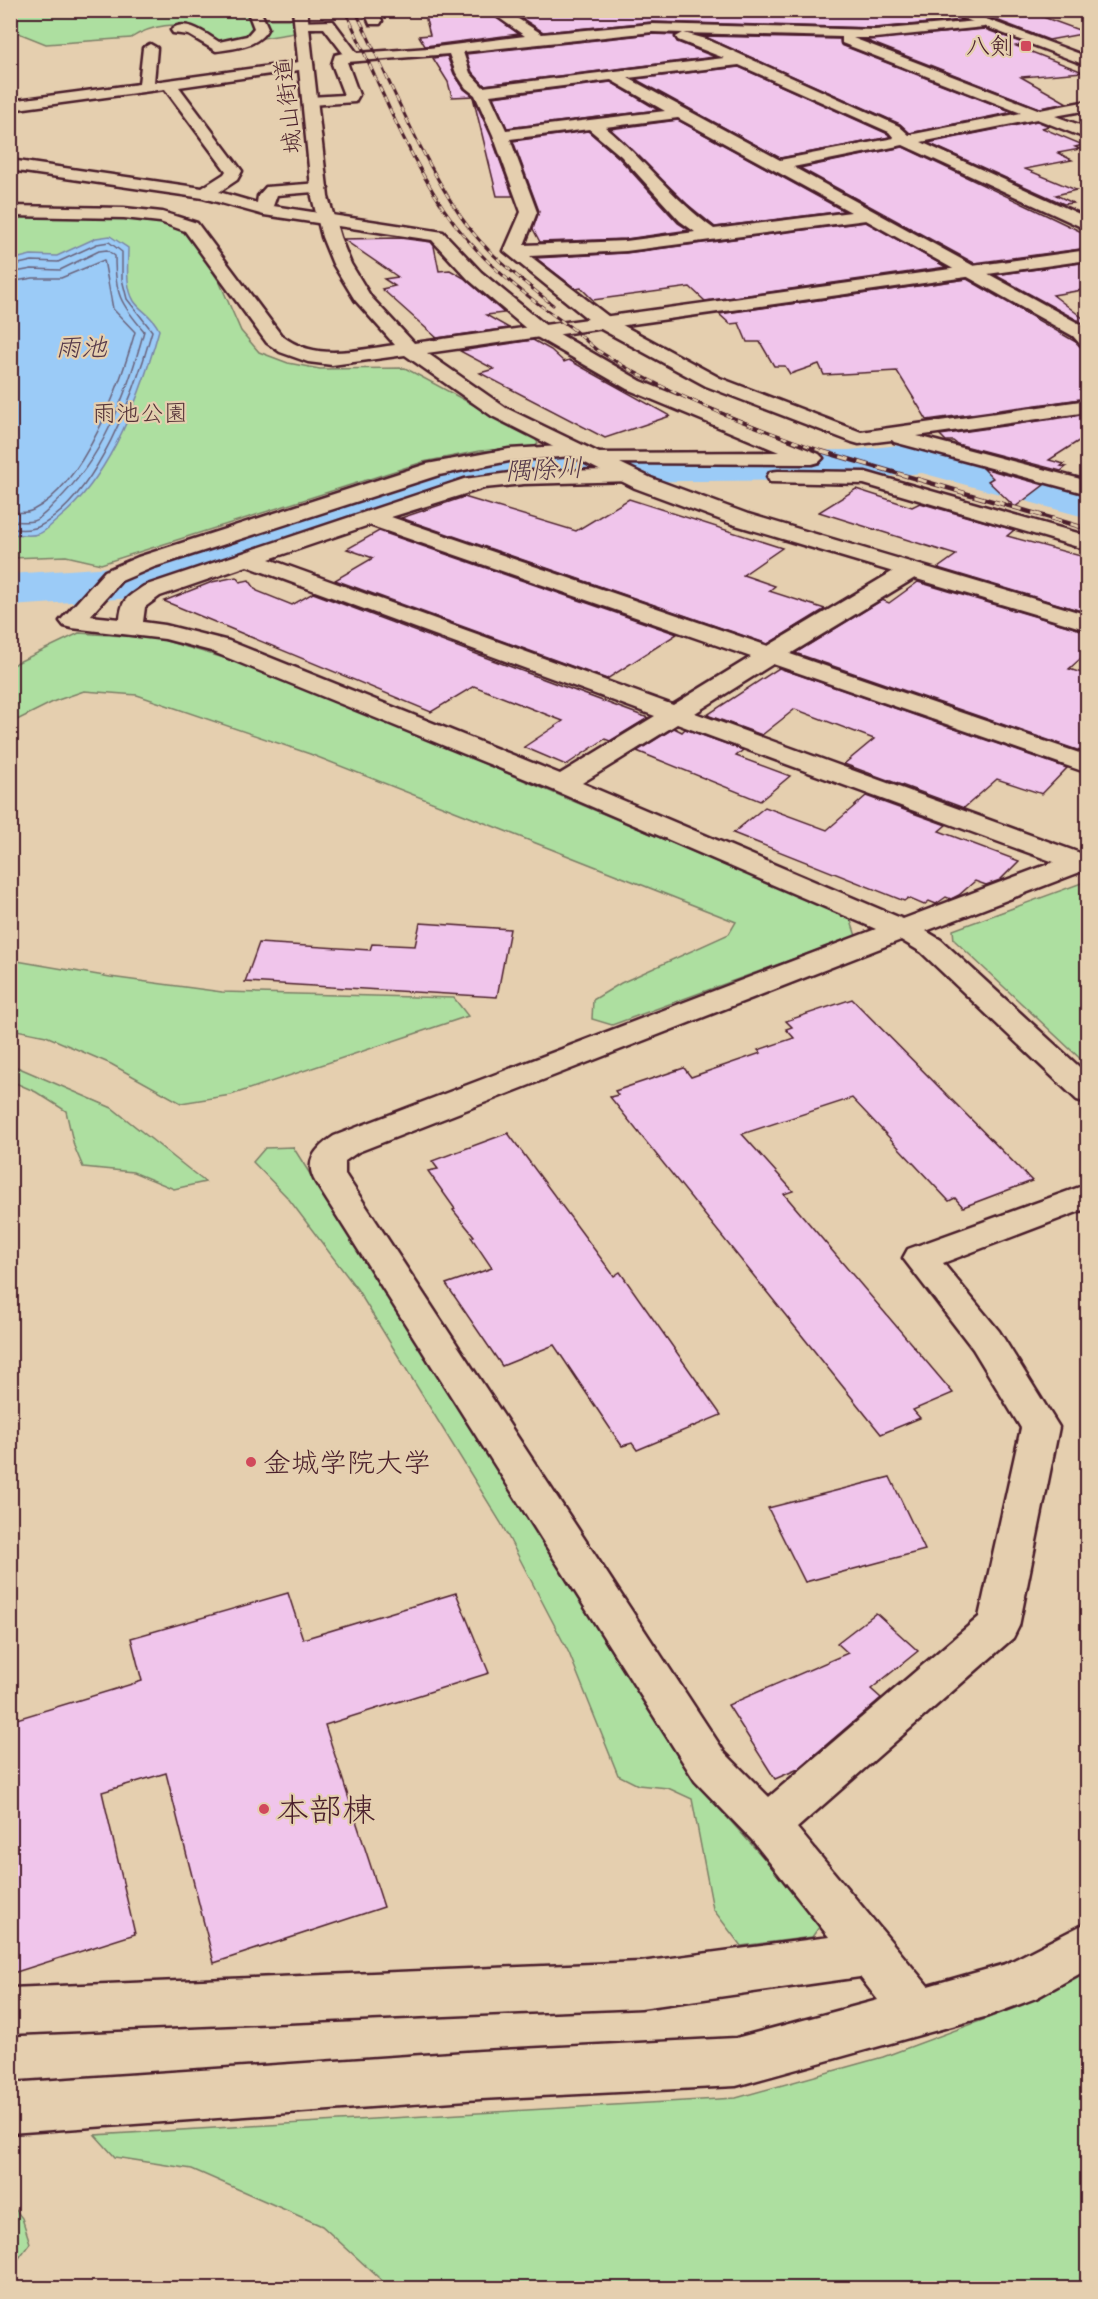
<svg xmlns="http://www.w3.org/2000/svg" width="1098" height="2299" font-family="Caveat,'Klee One',sans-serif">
<rect width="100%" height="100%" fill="#e5cfaf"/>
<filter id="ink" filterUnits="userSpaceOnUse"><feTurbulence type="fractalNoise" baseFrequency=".0167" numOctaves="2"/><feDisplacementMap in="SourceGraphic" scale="12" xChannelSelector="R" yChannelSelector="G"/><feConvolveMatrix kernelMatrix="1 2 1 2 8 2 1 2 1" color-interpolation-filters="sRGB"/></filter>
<g filter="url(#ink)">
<g fill="#addfa0" stroke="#7c7f66" stroke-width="1.5">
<path d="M 10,11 L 252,11 L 240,12 L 252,19 L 298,19 L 314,30 L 219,45 C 213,40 207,34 200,30 C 180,20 149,26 131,38 L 46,44 L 11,30 Z"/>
<path d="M 10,216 L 115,216 L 151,219 L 169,224 L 188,233 L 220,283 L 241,331 L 259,352 L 288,363 L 320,369 L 405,368 L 535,438 L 538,443 L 536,446 L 480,451 L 423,462 L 101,564 L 66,556 L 11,558 Z"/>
<path d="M 79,633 L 156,638 L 258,668 L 850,918 L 856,936 L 612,1025 L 592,1019 L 593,1000 L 621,983 L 729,934 L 736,922 L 310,754 L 137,695 L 84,691 L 55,701 L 11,723 L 10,666 Z"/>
<path d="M 1087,881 L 1088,881 L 1087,1065 L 954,940 L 953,930 Z"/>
<path d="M 11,960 L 110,977 L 222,992 L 454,998 L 468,1016 L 231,1095 L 181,1103 L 111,1064 L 46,1036 L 11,1029 Z"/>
<path d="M 10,1064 L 112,1108 L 205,1182 L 174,1189 L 133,1172 L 83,1167 L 74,1146 L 66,1111 L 36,1092 L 11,1081 Z"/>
<path d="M 293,1147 L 691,1777 L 822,1923 L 812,1937 L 741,1946 L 713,1909 L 692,1799 L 668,1788 L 638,1785 L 618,1775 L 569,1653 L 501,1523 L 357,1289 L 288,1198 L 253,1162 L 265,1148 Z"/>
<path d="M 1087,1968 L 1087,2288 L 390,2288 L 322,2226 L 192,2169 L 115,2157 L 95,2135 L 736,2098 L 883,2057 L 1023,2005 Z"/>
<path d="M 11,2204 L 22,2218 L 30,2243 L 11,2269 Z"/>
</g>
<path fill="#9bcbf7" stroke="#7b86a5" stroke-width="1.5" d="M 110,236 L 128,248 C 128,264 125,286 134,301 C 141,312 151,313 159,330 C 141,395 111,478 56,521 C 51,525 44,533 38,534 C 30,537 18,534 11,534 L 11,260 L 31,255 L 57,256 L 96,238 Z"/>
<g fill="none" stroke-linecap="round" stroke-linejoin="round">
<g stroke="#6a647d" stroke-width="1.5">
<path d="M 10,266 L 32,261 L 58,262 L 97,244 L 109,242 L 122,252 L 122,279 L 127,299 L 152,331 C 136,390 96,499 38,527 C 29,531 19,529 10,529"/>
<path d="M 10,273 L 32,269 L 60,270 L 99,251 L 107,250 L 115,256 C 115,294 120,303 144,331 C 127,394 103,459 54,504 C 48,510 41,519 33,521 C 26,523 17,521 10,521"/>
<path d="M 10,282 L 33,278 L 61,278 L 104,260 L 113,309 L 135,332 C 120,385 85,484 33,510 C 26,514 17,512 10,512"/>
</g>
<path fill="#9bcbf7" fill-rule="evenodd" d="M 923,443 L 1088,487 L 1088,518 L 922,473 L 849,480 L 552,482 L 490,487 L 427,502 L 152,593 L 133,598 L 10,606 L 10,574 L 127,566 L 394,479 L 490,457 L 552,452 L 849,450 Z"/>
</g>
<g fill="#f0c5eb" stroke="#4a1f2b" stroke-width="1.5">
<path d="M 478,10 L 486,10 L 519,34 L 425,46 L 419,36 L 430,35 L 425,16 Z"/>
<path d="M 509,10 L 940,10 L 962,20 L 875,28 L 652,22 L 543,32 Z"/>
<path d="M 970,10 L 1024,10 L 1087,33 L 1049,40 Z"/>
<path d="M 985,29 L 1025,44 L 1016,46 L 1083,72 L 1021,77 L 1067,103 L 1040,108 L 865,40 Z"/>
<path d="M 652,34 L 675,35 L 677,42 L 715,57 L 484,85 L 472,72 L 466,54 Z"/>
<path d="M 703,36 L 840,39 L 841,45 L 1013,112 L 910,133 L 900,124 Z"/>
<path d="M 447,56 L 454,74 L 464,89 L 473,96 L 452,97 L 448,82 L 433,58 Z"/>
<path d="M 739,67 L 888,134 L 890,137 L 780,158 L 635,79 Z"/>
<path d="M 611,82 L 658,110 L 507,128 L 493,97 Z"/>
<path d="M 473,97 L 491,136 L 513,196 L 497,196 Z"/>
<path d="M 678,120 L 844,211 L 715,227 L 687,204 L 610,129 Z"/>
<path d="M 1037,121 L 1049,126 L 1042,128 L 1083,145 L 1075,147 L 1080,149 L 1058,153 L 1072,160 L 1025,169 L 1076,190 L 1056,195 L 1073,203 L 1064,204 L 928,143 Z"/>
<path d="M 588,131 L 619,158 L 678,223 L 689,230 L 626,239 L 540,242 L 533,229 L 539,211 L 513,141 Z"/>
<path d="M 903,147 L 1088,235 L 1088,248 L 974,263 L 800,168 Z"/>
<path d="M 866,222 L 946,267 L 705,301 L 690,287 L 593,300 L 581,288 L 576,289 L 536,258 L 626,253 Z"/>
<path d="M 400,238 L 431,242 L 434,246 L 439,271 L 450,270 L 464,278 L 504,313 L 486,315 L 509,328 L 437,338 L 382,289 L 395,286 L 384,279 L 398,277 L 343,239 Z"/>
<path d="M 1088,262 L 1088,289 L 1053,295 L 1088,322 L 1088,326 L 995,275 Z"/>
<path d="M 967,279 L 1088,349 L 1088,398 L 927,420 L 897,371 L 824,375 L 819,364 L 790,374 L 785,366 L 774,366 L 760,342 L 747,342 L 739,323 L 730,324 L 719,314 Z"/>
<path d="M 533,340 L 551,350 L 564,362 L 569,360 L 670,416 L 605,438 L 480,373 L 494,369 L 460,351 Z"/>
<path d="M 1088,414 L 1088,435 L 1049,460 L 1064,464 L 1061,466 L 1066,467 L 1061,471 L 957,444 L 953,441 L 946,441 L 940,435 Z"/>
<path d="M 983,468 L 1044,485 L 1015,507 L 988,481 L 993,478 Z"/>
<path d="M 856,489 L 912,507 L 920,503 L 1014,530 L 1007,536 L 1088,558 L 1088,613 L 938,568 L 956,555 L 819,512 Z"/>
<path d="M 464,497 L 576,531 L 629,499 L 782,548 L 743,575 L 775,586 L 769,591 L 825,609 L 768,644 L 401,518 Z"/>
<path d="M 379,531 L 677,634 L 607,679 L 335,580 L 373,558 L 347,549 Z"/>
<path d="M 236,577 L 240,582 L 249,580 L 257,591 L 292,605 L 313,593 L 648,718 L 610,741 L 605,739 L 566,765 L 524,747 L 563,721 L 474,686 L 431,712 L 164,601 L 212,582 Z"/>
<path d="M 918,582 L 1088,632 L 1088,652 L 1069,669 L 1088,675 L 1088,747 L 1083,752 L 795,653 L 882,600 L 889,603 Z"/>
<path d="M 779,668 L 1067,768 L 1042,794 L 997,779 L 964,808 L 844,764 L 874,739 L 795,709 L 762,735 L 707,715 Z"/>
<path d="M 674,728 L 682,732 L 685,729 L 743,750 L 736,756 L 790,776 L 760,801 L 637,751 Z"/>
<path d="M 866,796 L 946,825 L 939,831 L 1019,861 L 1000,880 L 986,885 L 975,881 L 959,895 L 951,899 L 946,897 L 936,904 L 929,901 L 924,905 L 908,898 L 904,901 L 733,833 L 765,807 L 827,830 Z"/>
<path d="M 420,923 L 510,929 L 497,997 L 245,982 L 259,943 L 370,950 L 372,944 L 415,946 Z"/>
<path d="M 852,999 L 1032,1181 L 963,1207 L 955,1198 L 949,1201 L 852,1098 L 742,1134 L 793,1191 L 784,1194 L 953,1393 L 913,1410 L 920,1418 L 881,1434 L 610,1097 L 618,1095 L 615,1091 L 684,1068 L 691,1077 L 761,1053 L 758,1050 L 794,1038 L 786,1029 L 792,1027 L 786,1021 Z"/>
<path d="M 508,1133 L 614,1276 L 620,1272 L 721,1415 L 637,1450 L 632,1443 L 622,1446 L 554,1345 L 502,1366 L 446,1284 L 492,1268 L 471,1237 L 474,1236 L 453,1210 L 455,1209 L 428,1171 L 438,1169 L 432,1161 Z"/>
<path d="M 890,1477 L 925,1550 L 805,1582 L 768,1508 Z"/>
<path d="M 288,1593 L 303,1639 L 456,1593 L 489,1673 L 325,1725 L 384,1907 L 214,1963 L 166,1773 L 102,1792 L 135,1934 L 10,1974 L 10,1721 L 142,1681 L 131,1638 Z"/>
<path d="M 876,1613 L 918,1651 L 871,1689 L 881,1698 L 798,1769 L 775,1779 L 728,1705 L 848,1653 L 837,1643 Z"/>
</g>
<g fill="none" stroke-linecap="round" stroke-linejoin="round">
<g stroke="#4a1f2b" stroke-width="5">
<g id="minor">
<path d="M 247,10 L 260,10 L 268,28 C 259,47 235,48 216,51 L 189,35 L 173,33 L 171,30 C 185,17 206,34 219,42 L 247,36 L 254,28 Z"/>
<path d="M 364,10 L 378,10 L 382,21 L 380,24 L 370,24 Z"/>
<path d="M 488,10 L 504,10 L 542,34 L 652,24 L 875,30 L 989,20 L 991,23 L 984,27 L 875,38 L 853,38 L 1040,110 L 1088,101 L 1088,110 L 1055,116 L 1088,128 L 1088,139 L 1037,119 L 921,142 L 1088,218 L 1088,230 L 903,145 L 793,167 L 1087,328 L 1088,347 L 1081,345 L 1073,336 L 866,220 L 626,251 L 530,256 L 613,320 L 720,378 L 861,432 L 1088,400 L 1088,412 L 917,436 L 1088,481 L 1088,494 L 894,442 L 892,440 L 859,444 L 852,442 L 706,386 L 599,328 L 504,251 L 521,212 L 493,135 L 475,95 L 466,88 L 456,73 L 449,54 L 347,62 L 359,95 L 355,102 L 310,105 L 303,101 L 310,97 L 344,95 L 332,64 L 335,55 L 343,53 L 324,28 L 297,28 L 297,22 L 333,21 L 357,53 L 429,48 L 525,36 ZM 652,32 L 683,33 L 676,37 L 678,40 L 724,58 L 483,87 L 470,73 L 463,52 ZM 684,33 L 842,37 L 842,43 L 1021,113 L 909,135 L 899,126 L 706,39 ZM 739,65 L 889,132 L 894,138 L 780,160 L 628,78 ZM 611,80 L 665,111 L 506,130 L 490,95 ZM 678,118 L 851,212 L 714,229 C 674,200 644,159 605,127 ZM 589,129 L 621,156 L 680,221 L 695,232 L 626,241 L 524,245 L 537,212 L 510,139 Z"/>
<path d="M 150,44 L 157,48 L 154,82 L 306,61 L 313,65 L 306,69 L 179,87 L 242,171 L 237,180 L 219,192 L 257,203 L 258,196 L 266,187 L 320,183 L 328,188 L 326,191 L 277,195 L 273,206 L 443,232 L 481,272 L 549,328 L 641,381 L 819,454 L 823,458 L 819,462 L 812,464 L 588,463 L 584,459 L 588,455 L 595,453 L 779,452 L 627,389 L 535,336 L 469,280 L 432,240 L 264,215 L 203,198 L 10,170 L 10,160 L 202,188 L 224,174 L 226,171 L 165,89 L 10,110 L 10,101 L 139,84 L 143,48 Z"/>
<path d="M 578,445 L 585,447 L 589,451 L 585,455 L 509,461 L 439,475 L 154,567 L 121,581 L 90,616 L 120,619 C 122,598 127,598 144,586 L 464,479 L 524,471 L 624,470 L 632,471 L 635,476 L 632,481 L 524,484 L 484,488 L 391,517 L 768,646 L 902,566 L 918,566 L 922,571 L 918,576 L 790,654 L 1088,756 L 1088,773 L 773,664 L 695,713 L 1080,853 L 1088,851 L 1088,869 L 926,931 L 941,940 L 1088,1075 L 1088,1103 L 1077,1100 L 921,952 L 901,940 L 358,1152 L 345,1161 L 345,1174 L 725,1753 L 769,1797 L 979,1617 L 1021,1428 L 973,1349 L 903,1258 L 908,1249 L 1088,1184 L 1088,1208 L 943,1263 L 999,1331 L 1059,1427 L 1019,1626 L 1013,1638 L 797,1828 L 928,1986 L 1006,1964 L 1088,1922 L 1088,1969 L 1036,1998 L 988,2016 L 736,2086 L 481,2099 L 10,2133 L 10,2083 L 481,2051 L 736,2038 L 878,2000 L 860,1977 L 641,2008 L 10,2034 L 10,1988 L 641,1962 L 829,1937 L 752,1840 L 695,1781 L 316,1183 C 303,1161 316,1148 334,1136 L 876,929 L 553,790 L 211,651 L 165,639 L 72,628 L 64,626 L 60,621 L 105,571 L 138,557 L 427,464 L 509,449 ZM 369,525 L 751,657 L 673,705 L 269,559 ZM 247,566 L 655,716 L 560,774 L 229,641 L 165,625 L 143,622 L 145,607 L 160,596 ZM 677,724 L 1054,862 L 903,919 L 582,783 Z"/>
<path d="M 778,471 L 865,472 L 1088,536 L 1088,550 L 864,484 L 770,482 L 767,477 L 770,472 Z"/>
</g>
</g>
<g stroke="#4a1f2b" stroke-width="5">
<path id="tertiary" d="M 293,10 L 307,10 L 328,197 L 340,237 L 351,264 L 371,297 L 414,343 L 1088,250 L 1088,260 L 427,353 L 506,408 L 651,478 L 748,514 L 1088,615 L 1088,630 L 732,524 L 635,488 L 492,416 L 405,355 L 332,365 L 308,362 L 280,352 L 267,343 L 185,231 L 160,222 L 124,218 L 10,216 L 10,206 L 124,208 L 162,212 L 197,223 L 281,335 C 315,362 355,350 395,345 L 355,300 L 333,264 L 322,237 L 312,197 Z"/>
</g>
<g stroke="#4a1f2b" stroke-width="5">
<path id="primary" d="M 942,10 L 962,10 L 1088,57 L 1088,66 Z"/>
</g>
<use href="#minor" fill="#e5cfaf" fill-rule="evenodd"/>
<use href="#tertiary" fill="#e5cfaf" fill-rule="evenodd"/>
<use href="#primary" fill="#e5cfaf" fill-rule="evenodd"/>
<g stroke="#4a1f2b" stroke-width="3">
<g id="rail-far1">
<path d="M 345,10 C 376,77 403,147 444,209 C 476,257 519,291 566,324 C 577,331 586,342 597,350 C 668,395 747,425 825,452"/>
<path d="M 355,10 C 388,77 420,156 461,217 C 485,252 520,279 553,305"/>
</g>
</g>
<g stroke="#4a1f2b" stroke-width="4.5">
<path id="rail" d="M 821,451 L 1088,529"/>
</g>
<use href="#rail-far1" stroke="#e5cfaf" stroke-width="2" stroke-dasharray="6" stroke-linecap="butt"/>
<use href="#rail" stroke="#e5cfaf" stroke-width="3" stroke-dasharray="10" stroke-linecap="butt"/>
</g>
</g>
<g fill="#d1495b" stroke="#e5cfaf" stroke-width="2">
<rect x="1020" y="40" width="12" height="12" rx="3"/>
<circle cx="251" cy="1462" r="6"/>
<circle cx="264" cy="1809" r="6"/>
</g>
<g text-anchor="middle" stroke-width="4.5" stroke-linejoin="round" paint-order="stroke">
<g font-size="24" fill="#4a1f2b" stroke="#e5cfaf" text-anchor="end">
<text x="1014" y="54">八剣</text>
</g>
<g font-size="24" fill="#4a1f2b" stroke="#e5cfaf">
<text transform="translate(288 106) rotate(-96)" y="8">城山街道</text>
</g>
<g font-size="24" fill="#543237" stroke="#e5cfaf">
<text x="140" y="421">雨池公園</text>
</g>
<g font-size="26" font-style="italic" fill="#56394a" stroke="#e5cfaf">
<text x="81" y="356">雨池</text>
<text transform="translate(544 469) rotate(-3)" y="9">隅除川</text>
</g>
<g font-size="28" fill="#4a1f2b" stroke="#e5cfaf" text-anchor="start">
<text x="263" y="1472">金城学院大学</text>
</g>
<g font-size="33" fill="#4a1f2b" stroke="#e5cfaf" text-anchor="start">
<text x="276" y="1821">本部棟</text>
</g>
</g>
<rect width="1098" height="2299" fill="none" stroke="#e5cfaf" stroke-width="36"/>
<rect x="18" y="18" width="1062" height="2263" fill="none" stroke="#4a1f2b" stroke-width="2" filter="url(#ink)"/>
</svg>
